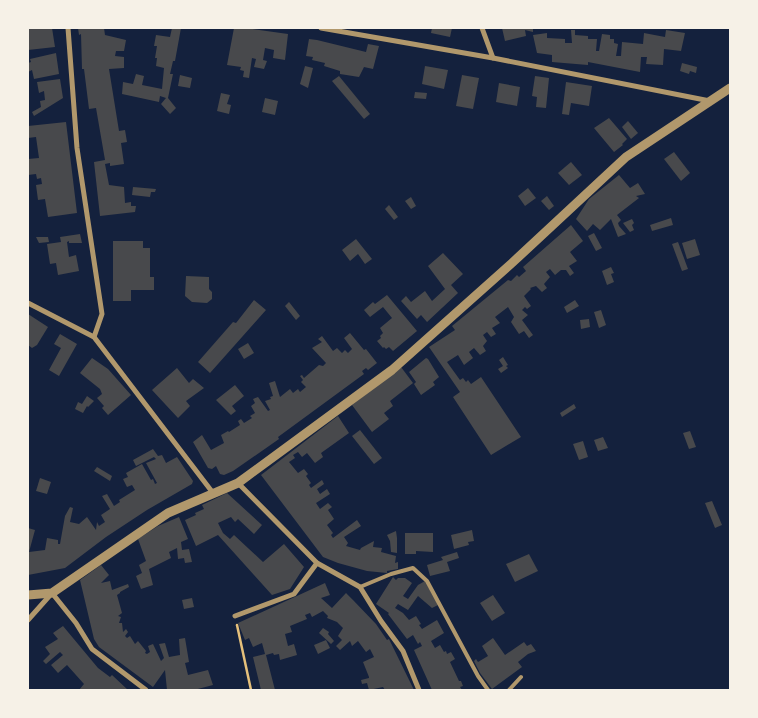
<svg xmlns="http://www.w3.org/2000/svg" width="758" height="718" font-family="'Noto Sans',sans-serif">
<rect width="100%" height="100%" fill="#14213d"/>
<g fill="#48494c">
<path d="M 28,28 L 52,28 L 55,47 L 28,50 Z"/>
<path d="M 78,28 L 104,28 L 105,35 L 126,40 L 124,51 L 116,51 L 115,56 L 124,57 L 124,68 L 109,69 L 119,131 L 125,130 L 127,142 L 121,143 L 124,164 L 110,166 L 110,163 L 105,164 L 109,185 L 124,187 L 125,203 L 131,202 L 131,206 L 136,206 L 135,212 L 100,216 L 94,162 L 105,160 L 96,108 L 89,109 L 84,69 L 82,69 L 81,34 L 79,35 Z"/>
<path d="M 172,28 L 181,28 L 175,61 L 173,61 L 170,74 L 173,74 L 168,98 L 176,108 L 170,114 L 161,104 L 166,98 L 160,96 L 159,102 L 122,94 L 123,82 L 133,84 L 136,74 L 144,76 L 142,85 L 162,89 L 164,68 L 156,66 L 157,58 L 155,58 L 157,46 L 154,46 L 156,35 L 170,37 Z"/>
<path d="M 234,28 L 245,28 L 288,34 L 285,60 L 273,58 L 274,50 L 265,48 L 263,60 L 267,61 L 264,69 L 254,67 L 256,59 L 252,58 L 249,78 L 243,77 L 244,71 L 240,70 L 241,67 L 227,65 Z"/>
<path d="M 432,28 L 452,28 L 450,37 L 431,33 Z"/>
<path d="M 502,28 L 538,28 L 533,29 L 533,32 L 525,30 L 526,36 L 505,41 Z"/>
<path d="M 571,30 L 575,30 L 575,35 L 588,36 L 588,39 L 597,39 L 596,51 L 599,51 L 602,34 L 610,35 L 610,39 L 614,39 L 614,43 L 618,44 L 616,56 L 621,56 L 622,42 L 643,44 L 644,33 L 665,37 L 666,30 L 685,33 L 681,51 L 664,49 L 663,65 L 646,64 L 647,57 L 641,57 L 640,72 L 588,62 L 588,65 L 552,62 L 552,55 L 537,53 L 533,35 L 547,33 L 547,38 L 565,39 L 565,43 L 572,43 Z"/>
<path d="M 309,39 L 317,40 L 366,52 L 368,44 L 379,46 L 373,69 L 364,67 L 359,77 L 340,74 L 340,71 L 324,66 L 325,63 L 312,60 L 313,57 L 306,56 Z"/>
<path d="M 56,53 L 59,74 L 34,79 L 32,70 L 28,72 L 28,63 L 31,62 L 30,59 Z"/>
<path d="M 682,63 L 697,67 L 696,73 L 690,71 L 689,74 L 680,71 Z"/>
<path d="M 305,66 L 313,68 L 308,88 L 300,84 Z"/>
<path d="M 425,66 L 448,70 L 444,89 L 422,84 Z"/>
<path d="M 180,75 L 192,78 L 190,88 L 178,86 Z"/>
<path d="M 462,75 L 479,78 L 473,109 L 456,106 Z"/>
<path d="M 339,76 L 370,114 L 364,119 L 332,81 Z"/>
<path d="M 535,76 L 549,78 L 546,108 L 536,107 L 537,97 L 532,96 Z"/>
<path d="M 60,79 L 63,98 L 34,116 L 32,112 L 41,107 L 40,101 L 45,100 L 44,91 L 39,93 L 37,82 Z"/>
<path d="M 566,82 L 592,86 L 589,106 L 571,103 L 569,115 L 562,114 Z"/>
<path d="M 499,83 L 520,87 L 517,106 L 496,102 Z"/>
<path d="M 415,92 L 427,93 L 426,99 L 414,98 Z"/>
<path d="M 221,93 L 230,95 L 227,104 L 231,105 L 229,114 L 217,111 Z"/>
<path d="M 265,98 L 278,101 L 275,115 L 262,112 Z"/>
<path d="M 609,118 L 627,139 L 622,144 L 623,145 L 614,152 L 594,128 Z"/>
<path d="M 628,121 L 638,133 L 631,139 L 622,127 Z"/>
<path d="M 66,122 L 77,213 L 48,217 L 45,199 L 38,200 L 36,185 L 42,184 L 41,178 L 37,179 L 36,174 L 28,175 L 28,159 L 39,158 L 36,137 L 28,138 L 28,126 Z"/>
<path d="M 674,152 L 690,173 L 681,181 L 664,159 Z"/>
<path d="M 571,162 L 582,175 L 569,185 L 558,173 Z"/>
<path d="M 619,175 L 630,188 L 638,183 L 645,194 L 636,196 L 639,198 L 617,215 L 621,220 L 618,223 L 619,226 L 626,234 L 618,237 L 611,219 L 600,230 L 593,224 L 587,231 L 576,219 L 589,199 Z"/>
<path d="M 133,187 L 156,189 L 155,192 L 151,192 L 150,197 L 132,195 Z"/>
<path d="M 528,188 L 536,198 L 525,206 L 518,196 Z"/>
<path d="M 547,196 L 554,206 L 549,210 L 541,201 Z"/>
<path d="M 411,197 L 416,206 L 411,209 L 405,201 Z"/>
<path d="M 389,205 L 398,217 L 394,220 L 385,209 Z"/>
<path d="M 671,218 L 673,225 L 652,231 L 650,225 Z"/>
<path d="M 632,219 L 634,223 L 632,225 L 634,230 L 630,232 L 623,223 Z"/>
<path d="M 571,225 L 583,241 L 570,252 L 577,261 L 569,266 L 574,273 L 570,276 L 566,270 L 561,270 L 555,275 L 550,269 L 546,272 L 550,277 L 544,284 L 547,288 L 542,292 L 536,286 L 530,288 L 531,289 L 524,296 L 531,306 L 527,309 L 525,307 L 522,310 L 528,315 L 522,320 L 533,335 L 529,338 L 524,331 L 519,334 L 511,322 L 514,317 L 508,307 L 495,317 L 500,323 L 492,328 L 496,334 L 491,337 L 487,332 L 483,335 L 487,341 L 483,346 L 486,351 L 480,355 L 474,348 L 469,352 L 473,358 L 464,365 L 458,355 L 447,362 L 460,380 L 463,378 L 466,382 L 468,380 L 471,384 L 481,377 L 521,437 L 491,455 L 453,397 L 460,392 L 429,347 L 455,330 L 452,326 L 508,280 L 511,281 L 517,275 L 519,277 L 526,271 L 523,267 Z"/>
<path d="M 594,233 L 602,248 L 596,251 L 588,236 Z"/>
<path d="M 80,234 L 82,243 L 69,243 L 69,241 L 67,242 L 69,257 L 76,255 L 79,271 L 58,275 L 56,263 L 50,264 L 47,244 L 61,242 L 60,237 Z"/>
<path d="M 36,237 L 48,237 L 49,242 L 39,243 Z"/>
<path d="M 356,239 L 372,259 L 365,264 L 358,254 L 350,261 L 342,250 Z"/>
<path d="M 695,239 L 700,255 L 687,259 L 682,243 Z"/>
<path d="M 113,241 L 143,241 L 143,248 L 150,248 L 150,277 L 154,277 L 154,290 L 131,290 L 131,301 L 113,301 Z"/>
<path d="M 678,242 L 688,269 L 682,271 L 672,244 Z"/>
<path d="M 443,253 L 463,274 L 451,285 L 458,293 L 427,322 L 421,315 L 417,319 L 401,301 L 406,296 L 411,302 L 425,291 L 432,301 L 445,289 L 428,266 Z"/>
<path d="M 611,267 L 614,273 L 611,274 L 614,282 L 607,285 L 602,271 Z"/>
<path d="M 186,276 L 209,277 L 209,289 L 212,292 L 212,299 L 207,303 L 192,302 L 185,296 Z"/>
<path d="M 387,295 L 417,331 L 393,351 L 389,347 L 386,349 L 384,347 L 383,348 L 377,341 L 381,338 L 380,336 L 383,333 L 380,328 L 392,318 L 383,307 L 370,317 L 364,310 L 373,302 L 375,304 Z"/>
<path d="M 254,300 L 266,310 L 210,373 L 198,362 L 233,322 L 236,323 Z"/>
<path d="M 575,300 L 579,306 L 567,313 L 564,307 Z"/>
<path d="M 289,302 L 300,316 L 296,320 L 285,306 Z"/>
<path d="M 601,310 L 606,325 L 599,328 L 594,312 Z"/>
<path d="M 28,314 L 48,327 L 37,345 L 32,348 L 28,345 Z"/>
<path d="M 589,319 L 590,327 L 581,329 L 580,320 Z"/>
<path d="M 350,333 L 364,350 L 366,349 L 377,363 L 368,370 L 366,368 L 362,371 L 364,374 L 278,437 L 279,439 L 233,471 L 224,475 L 220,474 L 216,466 L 212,469 L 208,468 L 193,442 L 202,435 L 211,450 L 224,443 L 221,435 L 228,431 L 229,432 L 240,425 L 238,421 L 241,419 L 244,423 L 252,418 L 250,416 L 255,413 L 251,406 L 255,403 L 253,399 L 258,397 L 268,411 L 270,410 L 265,401 L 271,399 L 270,397 L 273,396 L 269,383 L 275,381 L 280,397 L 290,389 L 293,393 L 298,389 L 300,392 L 306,387 L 301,382 L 303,380 L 300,376 L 302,375 L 304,378 L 319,365 L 323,366 L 326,363 L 312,348 L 322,342 L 318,339 L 322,336 L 333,351 L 337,348 L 342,353 L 345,350 L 348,353 L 352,349 L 344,338 Z"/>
<path d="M 60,334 L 77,344 L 59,376 L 49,370 L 61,348 L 54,344 Z"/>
<path d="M 248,343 L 254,353 L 244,359 L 238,349 Z"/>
<path d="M 503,357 L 508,365 L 506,366 L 508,368 L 501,373 L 498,369 L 503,366 L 499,360 Z"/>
<path d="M 92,358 L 108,369 L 131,395 L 108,415 L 102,408 L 104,406 L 97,398 L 102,394 L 100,389 L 80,373 Z"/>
<path d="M 426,358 L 428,359 L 439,377 L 433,382 L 435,385 L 421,395 L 414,384 L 416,382 L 409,372 Z"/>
<path d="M 401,367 L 413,383 L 390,401 L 393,406 L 384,413 L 389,419 L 372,432 L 352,405 Z"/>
<path d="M 177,368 L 189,383 L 193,379 L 204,388 L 186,401 L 190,406 L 178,418 L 152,390 Z"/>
<path d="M 235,385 L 244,396 L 232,406 L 236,411 L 231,415 L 216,400 Z"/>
<path d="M 87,396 L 94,401 L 88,407 L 87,406 L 83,413 L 75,409 L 78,402 L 82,404 Z"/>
<path d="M 574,404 L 576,408 L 562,417 L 560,413 Z"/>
<path d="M 338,416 L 349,433 L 321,453 L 323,457 L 315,463 L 307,453 L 302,457 L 298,452 L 293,455 L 295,458 L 289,462 L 298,473 L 304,469 L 308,474 L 306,476 L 311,483 L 309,485 L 311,488 L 322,480 L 324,484 L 317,489 L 320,494 L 327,489 L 330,494 L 316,503 L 320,509 L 328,503 L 332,507 L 328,510 L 334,519 L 327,525 L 333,533 L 331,535 L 333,538 L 357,520 L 361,526 L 344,537 L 348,543 L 346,546 L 360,550 L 361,548 L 374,541 L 373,547 L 382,548 L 381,552 L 396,556 L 395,563 L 398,562 L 398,569 L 387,571 L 387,573 L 367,571 L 338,563 L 323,557 L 261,475 Z"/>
<path d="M 360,430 L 382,458 L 374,464 L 352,436 Z"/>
<path d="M 690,431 L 696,447 L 689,449 L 683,433 Z"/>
<path d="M 603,437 L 608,448 L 598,451 L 594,440 Z"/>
<path d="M 583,441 L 588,457 L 579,460 L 573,444 Z"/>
<path d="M 153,449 L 158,456 L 162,455 L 166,463 L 177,457 L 193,481 L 192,484 L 147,510 L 106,537 L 65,568 L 28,575 L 28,528 L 35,530 L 29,552 L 45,550 L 47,538 L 58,540 L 58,544 L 60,544 L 65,516 L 70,507 L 73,508 L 70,522 L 79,524 L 87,517 L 96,530 L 97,522 L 99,526 L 105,522 L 101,515 L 110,509 L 102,496 L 107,494 L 114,506 L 120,502 L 119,500 L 135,490 L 132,485 L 127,487 L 123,479 L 128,477 L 126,473 L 142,464 L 151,480 L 153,479 L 155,484 L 157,483 L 146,463 L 156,459 L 154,457 L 136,466 L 133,460 Z"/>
<path d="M 97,467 L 112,476 L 110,481 L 94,471 Z"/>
<path d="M 40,478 L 51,482 L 47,494 L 36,491 Z"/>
<path d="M 227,493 L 262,525 L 254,534 L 238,519 L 235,522 L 231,517 L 218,523 L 223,533 L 230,539 L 234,535 L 263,562 L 284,544 L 304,567 L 290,589 L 272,595 L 218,535 L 196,546 L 185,520 L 196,515 L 195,513 L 204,509 L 202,505 Z"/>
<path d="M 712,501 L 722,525 L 715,528 L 705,503 Z"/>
<path d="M 179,517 L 188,539 L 181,542 L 182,550 L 189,549 L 192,562 L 185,563 L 184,558 L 178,559 L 177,548 L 169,552 L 171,558 L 149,569 L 153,585 L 141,589 L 136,576 L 142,573 L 139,565 L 146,561 L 138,539 L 158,526 Z"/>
<path d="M 472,530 L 474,541 L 468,542 L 469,545 L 454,549 L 451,535 Z"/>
<path d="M 396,531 L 397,538 L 397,553 L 391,552 L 390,541 L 387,535 Z"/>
<path d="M 405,533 L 433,533 L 433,552 L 416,551 L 416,554 L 405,554 Z"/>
<path d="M 457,552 L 459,558 L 447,562 L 450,571 L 430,576 L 427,565 L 443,560 L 441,557 Z"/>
<path d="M 529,554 L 538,571 L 515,582 L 506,564 Z"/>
<path d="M 101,565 L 109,575 L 101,583 L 110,581 L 112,590 L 128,584 L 129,587 L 120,592 L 120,593 L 117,595 L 122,613 L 118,616 L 121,617 L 119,623 L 122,623 L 123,632 L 126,629 L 128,632 L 125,636 L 127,638 L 130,636 L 135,644 L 138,641 L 146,651 L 145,653 L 147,654 L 150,652 L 148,646 L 153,644 L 161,661 L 164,658 L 159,644 L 165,643 L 169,657 L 180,655 L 179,639 L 185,638 L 189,662 L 185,663 L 188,675 L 208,670 L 213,685 L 194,690 L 167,690 L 165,670 L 153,687 L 99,647 L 94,639 L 80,580 Z"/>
<path d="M 393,577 L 396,580 L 398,578 L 405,578 L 412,583 L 403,596 L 408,599 L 418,585 L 425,581 L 438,605 L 432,608 L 418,596 L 408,610 L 398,604 L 395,608 L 403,613 L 409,620 L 416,616 L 421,624 L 419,625 L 422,629 L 437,620 L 444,633 L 431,641 L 435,648 L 440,645 L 444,652 L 446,651 L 447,654 L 451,652 L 455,659 L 450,662 L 459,681 L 461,681 L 463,686 L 460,687 L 462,690 L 432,690 L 414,650 L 422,646 L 420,642 L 418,644 L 413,635 L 407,639 L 388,614 L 389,613 L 376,604 Z"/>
<path d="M 325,583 L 330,595 L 321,598 L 332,608 L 346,593 L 353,600 L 376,624 L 387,640 L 389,639 L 414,690 L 385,690 L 383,687 L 369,690 L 367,683 L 362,684 L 361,680 L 369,678 L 369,677 L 363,662 L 374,657 L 370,649 L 366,652 L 358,641 L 352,646 L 350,641 L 340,650 L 336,646 L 342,640 L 338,636 L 343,628 L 337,622 L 327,618 L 328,616 L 323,611 L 312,617 L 310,613 L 305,615 L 307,619 L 290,626 L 292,632 L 285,634 L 288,646 L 294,644 L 297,655 L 280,660 L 279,654 L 274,655 L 273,653 L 266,655 L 275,690 L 261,690 L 253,657 L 265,654 L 262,643 L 253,647 L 249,638 L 245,640 L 238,623 Z"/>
<path d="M 493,595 L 505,613 L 492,621 L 480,603 Z"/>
<path d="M 192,598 L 194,607 L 184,609 L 182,600 Z"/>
<path d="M 63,626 L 98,668 L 110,677 L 112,675 L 128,690 L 79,690 L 84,684 L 67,665 L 58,673 L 51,665 L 63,655 L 60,652 L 46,664 L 43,661 L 50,654 L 45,647 L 58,639 L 53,633 Z"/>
<path d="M 323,628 L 329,632 L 328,634 L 334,641 L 331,644 L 319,633 Z"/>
<path d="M 493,638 L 505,655 L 524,642 L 527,646 L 531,644 L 536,651 L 528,654 L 518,662 L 522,667 L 492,689 L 480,673 L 474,661 L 476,659 L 478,662 L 488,656 L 482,646 Z"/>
<path d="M 326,640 L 330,648 L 318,654 L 314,645 Z"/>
</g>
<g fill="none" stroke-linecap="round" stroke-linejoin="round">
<path stroke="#e5c07b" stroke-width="2.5" d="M 237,625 L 251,690"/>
<g stroke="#b1986c" stroke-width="4">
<path d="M 360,587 L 391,574 L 413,568 L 427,581 L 478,676 L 488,690"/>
<path d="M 509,690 L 521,677"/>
</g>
<g stroke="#b1986c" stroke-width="5">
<path d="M 68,28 L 77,148 L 102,314 L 94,337"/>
<path d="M 321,28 L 493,58 L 710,101"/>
<path d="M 482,28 L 493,58"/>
<path d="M 28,303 L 94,337 L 213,493"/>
<path d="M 238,483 L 317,563 L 360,587 L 381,621 L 403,651 L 419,690"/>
<path d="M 235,616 L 294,594 L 317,563"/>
<path d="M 28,620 L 52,593 L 76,623 L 92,649 L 146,690"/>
</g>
<path stroke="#b1986c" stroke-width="9" d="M 28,595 L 52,593 L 168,513 L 238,483 L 392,370 L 512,263 L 626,157 L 730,88"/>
</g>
<rect width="758" height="718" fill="none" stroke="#f6f1e7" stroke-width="58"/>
</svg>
